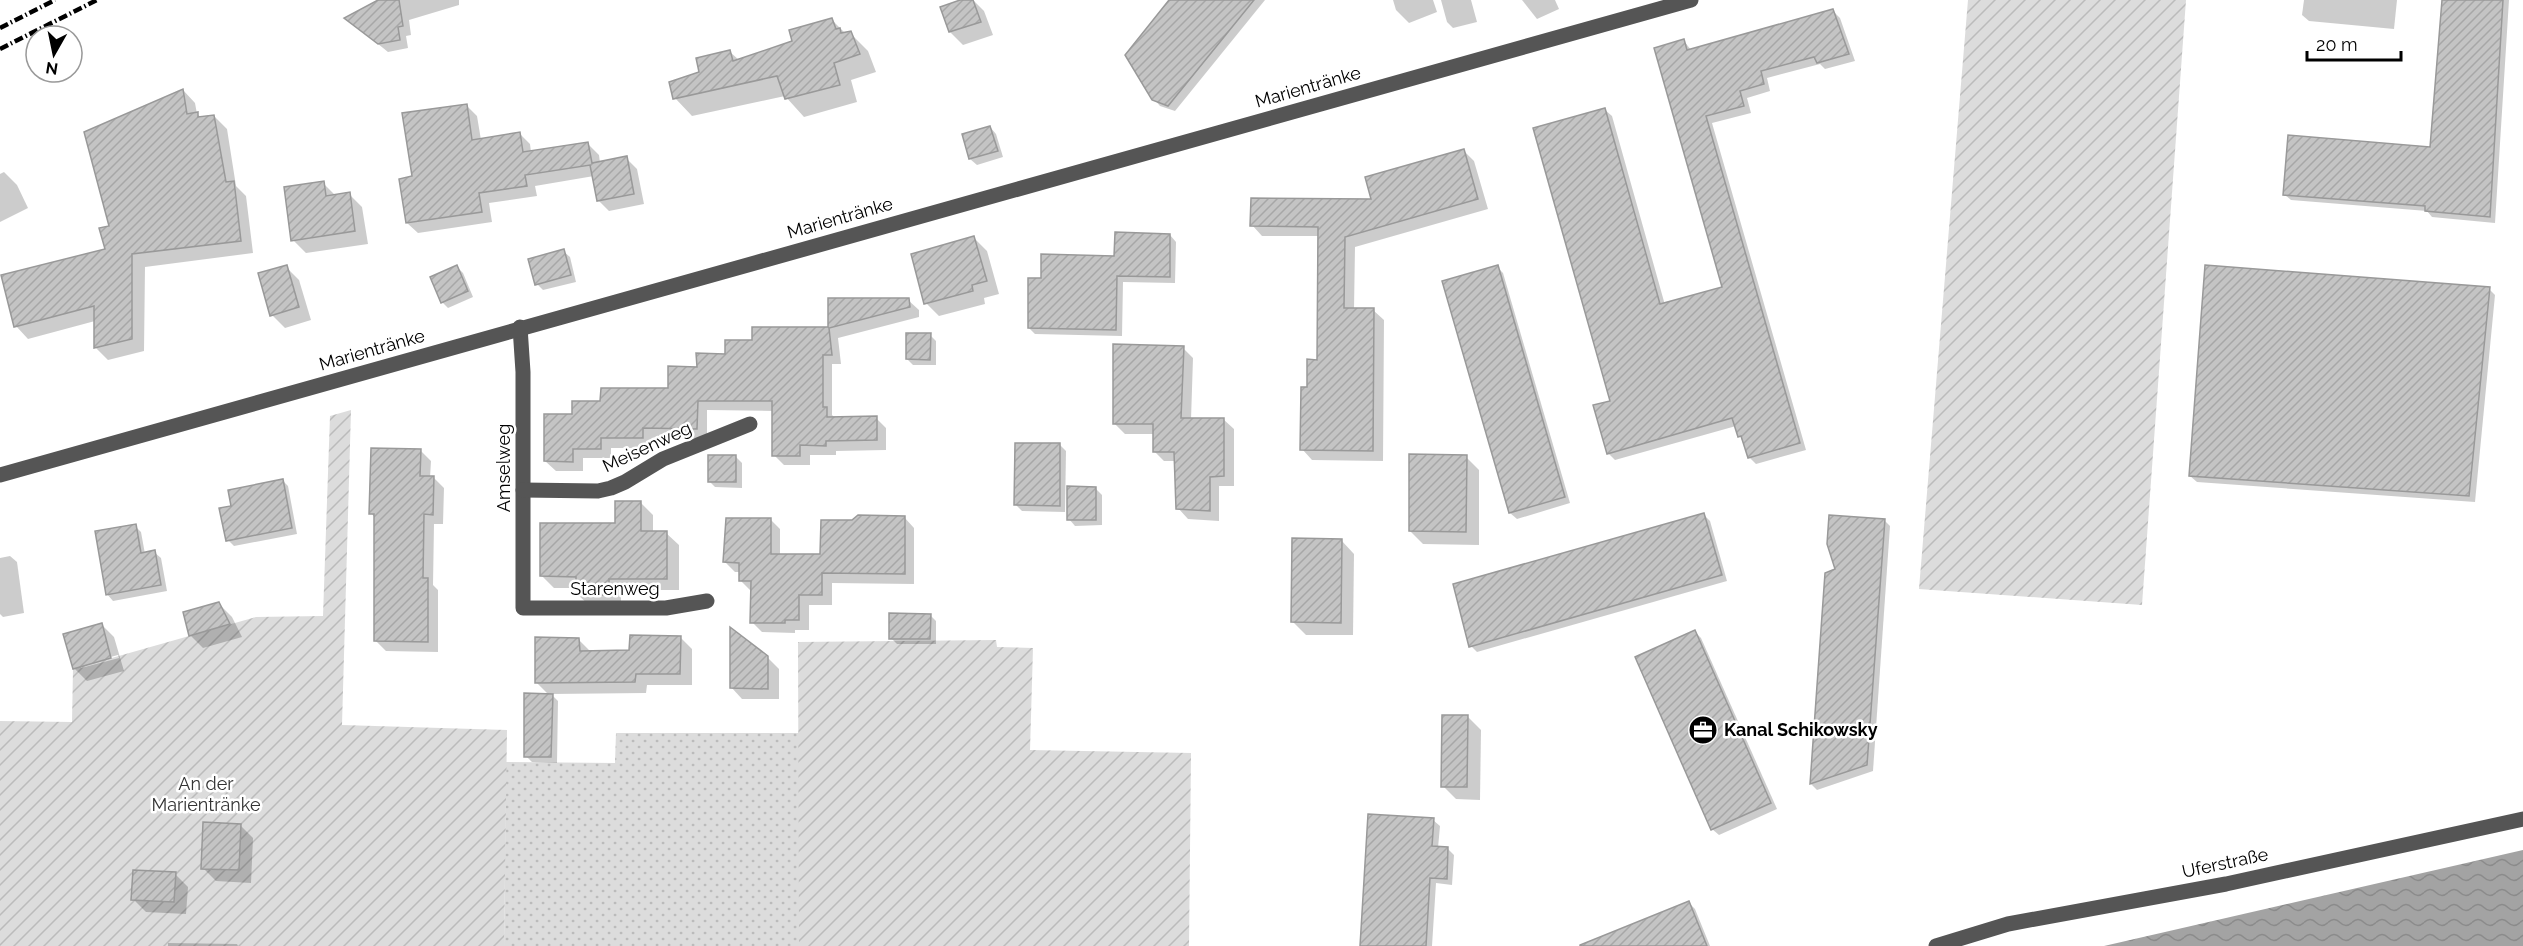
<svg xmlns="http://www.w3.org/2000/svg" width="2523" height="946" font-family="Raleway,sans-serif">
<defs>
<pattern id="grass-dots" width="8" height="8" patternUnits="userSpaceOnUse" patternTransform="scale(1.5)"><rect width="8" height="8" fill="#dcdcdc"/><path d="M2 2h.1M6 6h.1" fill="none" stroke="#bbb" stroke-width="1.8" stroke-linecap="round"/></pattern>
<pattern id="garden-furrows" width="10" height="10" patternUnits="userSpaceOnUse" patternTransform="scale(1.5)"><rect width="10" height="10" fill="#dcdcdc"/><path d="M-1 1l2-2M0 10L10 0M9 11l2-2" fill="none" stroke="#bbb"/></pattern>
<pattern id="water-waves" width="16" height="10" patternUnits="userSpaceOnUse" patternTransform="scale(1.5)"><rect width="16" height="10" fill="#a3a3a3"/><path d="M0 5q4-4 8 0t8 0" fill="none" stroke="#8b8b8b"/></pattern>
<pattern id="building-hatch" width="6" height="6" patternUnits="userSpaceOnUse" patternTransform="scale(1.5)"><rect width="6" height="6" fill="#c4c4c4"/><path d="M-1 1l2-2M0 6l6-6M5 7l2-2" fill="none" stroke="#a7a7a7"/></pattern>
</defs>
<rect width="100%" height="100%" fill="#fff"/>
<path fill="url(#grass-dots)" d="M 616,733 L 799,733 L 799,946 L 504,946 L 506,762 L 615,763 Z"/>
<g fill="url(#garden-furrows)">
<path d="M 1968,0 L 2186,0 L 2142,605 L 1919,589 Z"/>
<path d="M 351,410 L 342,725 L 507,730 L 504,946 L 0,946 L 0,721 L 72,722 L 73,669 L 256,617 L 323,616 L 330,416 Z"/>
<path d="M 996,640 L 997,647 L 1033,648 L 1030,750 L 1191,753 L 1189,946 L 799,946 L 798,642 Z"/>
</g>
<path fill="url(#water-waves)" d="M 2523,850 L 2523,946 L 2104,946 Z"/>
<g fill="#0003" fill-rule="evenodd">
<path d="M 383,0 L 459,0 L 459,5 L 409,20 L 411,35 L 406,36 L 408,48 L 388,52 L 346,18 Z"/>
<path d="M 964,0 L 973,0 L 984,11 L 993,35 L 963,45 L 950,32 Z"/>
<path d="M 1171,0 L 1265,0 L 1175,111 L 1160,106 L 1154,99 Z"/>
<path d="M 1393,0 L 1433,0 L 1437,12 L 1409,23 L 1396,10 Z"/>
<path d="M 1441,0 L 1471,0 L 1477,22 L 1453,28 L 1447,22 Z"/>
<path d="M 1522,0 L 1555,0 L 1559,9 L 1537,19 Z"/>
<path d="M 2304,0 L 2397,0 L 2394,29 L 2309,21 L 2302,15 Z"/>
<path d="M 2443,0 L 2509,0 L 2495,223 L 2432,217 L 2427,211 L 2291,200 L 2284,194 L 2431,148 Z"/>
<path d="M 1833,11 L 1840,18 L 1855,61 L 1825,69 L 1820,64 L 1767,78 L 1770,91 L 1747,98 L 1751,113 L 1712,123 L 1806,450 L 1756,464 L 1749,457 L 1736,426 L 1615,460 L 1608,453 L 1612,402 L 1604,109 L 1612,116 L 1665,305 L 1724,288 L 1684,41 L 1691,50 Z"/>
<path d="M 831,19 L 846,34 L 850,33 L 868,51 L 876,72 L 851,80 L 857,102 L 804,117 L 785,96 L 692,116 L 675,98 L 700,73 L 730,52 L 739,60 L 794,42 Z"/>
<path d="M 183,90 L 195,103 L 197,114 L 202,118 L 214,116 L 227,129 L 236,186 L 246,196 L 253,253 L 145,267 L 144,351 L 108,360 L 96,348 L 95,321 L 28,339 L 16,326 L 106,250 L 111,227 Z"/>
<path d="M 466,105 L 477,116 L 481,140 L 520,134 L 530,144 L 531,152 L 588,144 L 599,155 L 600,163 L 626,158 L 637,169 L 644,204 L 609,211 L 598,200 L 594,176 L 535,186 L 537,196 L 489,203 L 492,222 L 418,233 L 407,223 L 413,178 Z"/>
<path d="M 990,127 L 996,134 L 1003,157 L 977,165 L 970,159 Z"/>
<path d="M 1464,151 L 1474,161 L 1488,209 L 1355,247 L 1354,310 L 1373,310 L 1384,320 L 1383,461 L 1312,460 L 1302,449 L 1308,389 L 1318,361 L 1319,236 L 1262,236 L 1252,225 L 1373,201 Z"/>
<path d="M 4,172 L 17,185 L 28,208 L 0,222 L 0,174 Z"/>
<path d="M 323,183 L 336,196 L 349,194 L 362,207 L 368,244 L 306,253 L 293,240 Z"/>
<path d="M 1170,235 L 1176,242 L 1175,283 L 1123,282 L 1122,336 L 1035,334 L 1029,328 L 1043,280 L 1116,257 Z"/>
<path d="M 974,238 L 987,251 L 999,294 L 984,298 L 985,304 L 939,316 L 926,303 Z"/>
<path d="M 563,251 L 570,257 L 576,282 L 543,290 L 537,284 Z"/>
<path d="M 286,267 L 299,280 L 311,320 L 285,328 L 272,315 Z"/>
<path d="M 457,267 L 463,273 L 473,297 L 448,308 L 442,302 Z"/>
<path d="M 1497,267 L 1503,273 L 1570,503 L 1517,519 L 1510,513 L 1444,282 Z"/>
<path d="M 2489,289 L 2495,295 L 2475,502 L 2197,482 L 2190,476 Z"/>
<path d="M 830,300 L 908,300 L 919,310 L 919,317 L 838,338 L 841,364 L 832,364 L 832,415 L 836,419 L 876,418 L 886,428 L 886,450 L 836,451 L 836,455 L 810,455 L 810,465 L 784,465 L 774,455 L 774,411 L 707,410 L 707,438 L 653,438 L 653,448 L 611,448 L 611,458 L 583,458 L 583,471 L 556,471 L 545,461 L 574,415 L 602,402 L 669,389 L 698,368 L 754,342 L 754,329 L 830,328 Z"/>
<path d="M 930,335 L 936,341 L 936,365 L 913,365 L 907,359 Z"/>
<path d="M 1183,348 L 1193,358 L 1191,420 L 1223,419 L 1234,429 L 1234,486 L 1219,486 L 1219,521 L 1188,519 L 1178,508 L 1176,461 L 1164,461 L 1154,451 L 1154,434 L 1125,434 L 1114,423 Z"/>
<path d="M 1060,445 L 1066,451 L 1065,512 L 1022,511 L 1016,505 Z"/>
<path d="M 420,450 L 431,461 L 430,478 L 434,478 L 444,488 L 443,524 L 434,524 L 433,585 L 438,590 L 438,652 L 386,651 L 375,640 L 376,519 L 371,513 Z"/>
<path d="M 736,457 L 742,463 L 742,488 L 715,487 L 709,481 Z"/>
<path d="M 1466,457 L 1479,470 L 1479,545 L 1423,544 L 1410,531 Z"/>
<path d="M 282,480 L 288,486 L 297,534 L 234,546 L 228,540 Z"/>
<path d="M 1095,488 L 1102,495 L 1102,525 L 1075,526 L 1069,519 Z"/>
<path d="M 641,503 L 653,515 L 653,533 L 666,533 L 679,545 L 679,590 L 621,590 L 621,606 L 590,606 L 577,594 L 578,588 L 554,588 L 542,576 L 617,525 Z"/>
<path d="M 1704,515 L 1710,521 L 1727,581 L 1477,652 L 1471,646 Z"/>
<path d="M 904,517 L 914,528 L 914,584 L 832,583 L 832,605 L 809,605 L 809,630 L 795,630 L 795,633 L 762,632 L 752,622 L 751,591 L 741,581 L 741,572 L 735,572 L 725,562 L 770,519 L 780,529 L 780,555 L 822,556 Z"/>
<path d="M 1884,520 L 1890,526 L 1873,771 L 1817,790 L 1811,784 L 1837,570 Z"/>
<path d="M 135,526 L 141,532 L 145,554 L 154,552 L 161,558 L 167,591 L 113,601 L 107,594 Z"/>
<path d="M 1341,540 L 1354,554 L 1353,635 L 1306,635 L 1293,622 Z"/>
<path d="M 10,556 L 17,562 L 24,613 L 3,617 L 0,614 L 0,558 Z"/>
<path d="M 219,604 L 232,617 L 242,637 L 203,648 L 190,635 Z"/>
<path d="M 930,615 L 936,621 L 936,644 L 897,644 L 891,638 Z"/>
<path d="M 101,624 L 114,637 L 124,671 L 87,681 L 74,668 ZM 118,655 L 119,658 L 81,668 L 81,665 Z"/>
<path d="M 1695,632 L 1701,638 L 1777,809 L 1719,835 L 1712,829 Z"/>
<path d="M 680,637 L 692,649 L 692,685 L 647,685 L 646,693 L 551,694 L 558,701 L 557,763 L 532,762 L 526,756 L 549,695 L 536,682 L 578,639 L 590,651 L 631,651 Z"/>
<path d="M 767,657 L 779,669 L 779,699 L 742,699 L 731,687 Z"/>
<path d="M 1468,717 L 1481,730 L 1480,800 L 1456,799 L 1443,786 Z"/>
<path d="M 1433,820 L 1440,826 L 1438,848 L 1448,849 L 1454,855 L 1452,885 L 1436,883 L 1432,946 L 1361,946 Z"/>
<path d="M 240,825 L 253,838 L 251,883 L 216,881 L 203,868 Z"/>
<path d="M 175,874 L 188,887 L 186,914 L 146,912 L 133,899 Z"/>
<path d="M 1688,902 L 1695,909 L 1710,946 L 1581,946 Z"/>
<path d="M 168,943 L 237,944 L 238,946 L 168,946 Z"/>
</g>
<g fill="url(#building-hatch)" stroke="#999" stroke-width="1.5">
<path d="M 378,0 L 399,0 L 403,26 L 398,27 L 400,40 L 378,44 L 344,18 Z"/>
<path d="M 960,0 L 973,0 L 981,22 L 949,32 L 940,7 Z"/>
<path d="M 1169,0 L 1254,0 L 1168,106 L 1152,100 L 1125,55 Z"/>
<path d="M 2442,0 L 2503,0 L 2490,217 L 2425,211 L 2425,206 L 2283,195 L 2288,135 L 2430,147 Z"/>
<path d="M 1833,9 L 1849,54 L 1817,63 L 1814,57 L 1761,71 L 1764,84 L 1740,91 L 1744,106 L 1706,116 L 1800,443 L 1748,458 L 1741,436 L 1738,437 L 1732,418 L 1607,454 L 1593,405 L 1610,401 L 1533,128 L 1605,108 L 1660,304 L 1722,287 L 1654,48 L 1684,39 L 1687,50 Z"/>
<path d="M 832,18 L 836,29 L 840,28 L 841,33 L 851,31 L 860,54 L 834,63 L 840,85 L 785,99 L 777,76 L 673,99 L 669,82 L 699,72 L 696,58 L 730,50 L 733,61 L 792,41 L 789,30 Z"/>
<path d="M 183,89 L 187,114 L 198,112 L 198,117 L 214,115 L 226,182 L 234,181 L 241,241 L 132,254 L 132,339 L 94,348 L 94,306 L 14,327 L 1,275 L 105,249 L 99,228 L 109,226 L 84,132 Z"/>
<path d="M 467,104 L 472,140 L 520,132 L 523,152 L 588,142 L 592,163 L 627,156 L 634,194 L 597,201 L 590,165 L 525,175 L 527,186 L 479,193 L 482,212 L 406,223 L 399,179 L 412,176 L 402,113 Z"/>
<path d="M 990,126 L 998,151 L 969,159 L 962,134 Z"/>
<path d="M 1464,149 L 1478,199 L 1345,237 L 1344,308 L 1374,308 L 1373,451 L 1300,450 L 1301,387 L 1307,387 L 1307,359 L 1317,360 L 1318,227 L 1250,226 L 1251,198 L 1371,199 L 1365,177 Z"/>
<path d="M 324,181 L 326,196 L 350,192 L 355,231 L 291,241 L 284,187 Z"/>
<path d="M 1115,232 L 1170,234 L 1170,277 L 1117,276 L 1116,330 L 1028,328 L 1028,278 L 1041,278 L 1041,254 L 1114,256 Z"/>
<path d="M 974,236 L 987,281 L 972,285 L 973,291 L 924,304 L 911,254 Z"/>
<path d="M 564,249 L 571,275 L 535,285 L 528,259 Z"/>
<path d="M 287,265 L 299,307 L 270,316 L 258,273 Z"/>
<path d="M 457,265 L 468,291 L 441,303 L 430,277 Z"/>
<path d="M 1498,265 L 1565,497 L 1509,513 L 1442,281 Z"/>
<path d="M 2205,265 L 2490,287 L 2469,496 L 2189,476 Z"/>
<path d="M 828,298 L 909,298 L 910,307 L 829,328 L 832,355 L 823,355 L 823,407 L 827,407 L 827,417 L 877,416 L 877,440 L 826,441 L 826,446 L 800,445 L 800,456 L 772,456 L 772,401 L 698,401 L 697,429 L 643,428 L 643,438 L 601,438 L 601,449 L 573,449 L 573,462 L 544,461 L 544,414 L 572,414 L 572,401 L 600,401 L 601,388 L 668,388 L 668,366 L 697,367 L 696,353 L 725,354 L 725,340 L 752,340 L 752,327 L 828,327 Z"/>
<path d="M 906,333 L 931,333 L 930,360 L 906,359 Z"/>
<path d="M 1113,344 L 1184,346 L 1181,418 L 1224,418 L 1224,476 L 1210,477 L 1210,511 L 1176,509 L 1174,452 L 1153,452 L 1153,424 L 1113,424 Z"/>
<path d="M 1015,443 L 1060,443 L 1060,506 L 1014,505 Z"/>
<path d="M 371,448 L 421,449 L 420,476 L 434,476 L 433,515 L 424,514 L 423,578 L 428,578 L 428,642 L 374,641 L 374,514 L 369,514 Z"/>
<path d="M 1409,454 L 1467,455 L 1466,532 L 1409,531 Z"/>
<rect x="708" y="455" width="28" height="27"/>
<path d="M 283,479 L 292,528 L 226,541 L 219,508 L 231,506 L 228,490 Z"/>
<path d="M 1067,486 L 1096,487 L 1096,520 L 1067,520 Z"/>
<path d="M 615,501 L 641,501 L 641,531 L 667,531 L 667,579 L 609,579 L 609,595 L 576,595 L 576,577 L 540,576 L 540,523 L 615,523 Z"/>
<path d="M 1704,513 L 1722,575 L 1469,647 L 1453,584 Z"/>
<path d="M 858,515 L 905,516 L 905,574 L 822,573 L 822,595 L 799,595 L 799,620 L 785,620 L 785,623 L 750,623 L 751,581 L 739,581 L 739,563 L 723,562 L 726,518 L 771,518 L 771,554 L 820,554 L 821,520 L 852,520 Z"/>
<path d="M 1829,515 L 1885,519 L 1867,765 L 1810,784 L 1825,573 L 1835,569 L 1827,544 Z"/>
<path d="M 136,524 L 141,553 L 155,550 L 161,585 L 106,595 L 95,531 Z"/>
<path d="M 1292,538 L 1342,539 L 1341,623 L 1291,622 Z"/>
<path d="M 219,602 L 230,624 L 189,636 L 183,612 Z"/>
<path d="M 889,613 L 931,614 L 930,639 L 889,639 Z"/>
<path d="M 102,623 L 111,658 L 73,669 L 63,634 Z"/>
<path d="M 730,627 L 768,656 L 768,689 L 730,688 Z"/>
<path d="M 1695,630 L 1771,803 L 1711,830 L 1635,657 Z"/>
<path d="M 630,635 L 681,636 L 680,674 L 636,674 L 635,682 L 535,683 L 535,637 L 579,638 L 580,651 L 629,650 Z"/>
<path d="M 524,693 L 553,694 L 551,757 L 524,757 Z"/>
<path d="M 1442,715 L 1468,715 L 1467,787 L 1441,787 Z"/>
<path d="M 1368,814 L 1434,818 L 1432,846 L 1448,847 L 1447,879 L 1430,878 L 1426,946 L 1360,946 Z"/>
<path d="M 203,822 L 241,824 L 239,870 L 201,869 Z"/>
<path d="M 133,870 L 176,872 L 174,902 L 131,900 Z"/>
<path d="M 1689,901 L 1707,946 L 1580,946 L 1580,945 Z"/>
</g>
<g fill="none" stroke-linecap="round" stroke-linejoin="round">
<g stroke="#555" stroke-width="15">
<path d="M 520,327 L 523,372 L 523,608 L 666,608 L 707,601"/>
<path d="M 0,475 L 1691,0"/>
<path d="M 523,490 L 598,491 L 611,488 L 625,482 L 663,459 L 750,424"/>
<path d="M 1936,946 L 2008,924 L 2226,884 L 2523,819"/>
</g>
<g stroke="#000" stroke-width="4.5" stroke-dasharray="9 3 1.5 3" stroke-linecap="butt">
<path d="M 0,28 L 55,0"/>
<path d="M 0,49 L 97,0"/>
</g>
</g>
<defs>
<g id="office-disc" transform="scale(1.5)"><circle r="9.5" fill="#000" stroke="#fff"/><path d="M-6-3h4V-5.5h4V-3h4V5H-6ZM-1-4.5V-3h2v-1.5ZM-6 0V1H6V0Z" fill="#fff"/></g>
</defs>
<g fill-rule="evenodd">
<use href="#office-disc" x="1703" y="730"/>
</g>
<g text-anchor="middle" stroke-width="5" stroke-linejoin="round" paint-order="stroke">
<g font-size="18" fill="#000" stroke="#fff">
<text transform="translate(1308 87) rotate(-16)" y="6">Marientränke</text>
<text transform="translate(840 218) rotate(-16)" y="6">Marientränke</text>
<text transform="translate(372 350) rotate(-16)" y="6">Marientränke</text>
<text transform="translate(647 447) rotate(-25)" y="6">Meisenweg</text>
<text transform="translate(504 468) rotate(-90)" y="6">Amselweg</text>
<text x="615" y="595">Starenweg</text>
<text transform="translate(2225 863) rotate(-12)" y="6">Uferstraße</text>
</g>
<g font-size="18" font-weight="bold" fill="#000" stroke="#fff" text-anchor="start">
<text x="1724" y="736">Kanal Schikowsky</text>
</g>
<g font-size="18" fill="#333" stroke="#fff">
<text x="206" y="790">An der<tspan x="206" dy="21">Marientränke</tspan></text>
</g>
</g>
<g transform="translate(54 54) rotate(189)"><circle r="28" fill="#ffffff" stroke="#999999" stroke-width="1.5"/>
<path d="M0-4.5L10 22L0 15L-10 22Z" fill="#000000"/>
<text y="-9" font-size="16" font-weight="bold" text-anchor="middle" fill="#000000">N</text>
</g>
<path d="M2307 51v9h94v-9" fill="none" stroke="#000000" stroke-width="3"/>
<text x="2316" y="51" font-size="18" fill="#000000" stroke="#ffffff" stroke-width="4.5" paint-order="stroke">20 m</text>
</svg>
